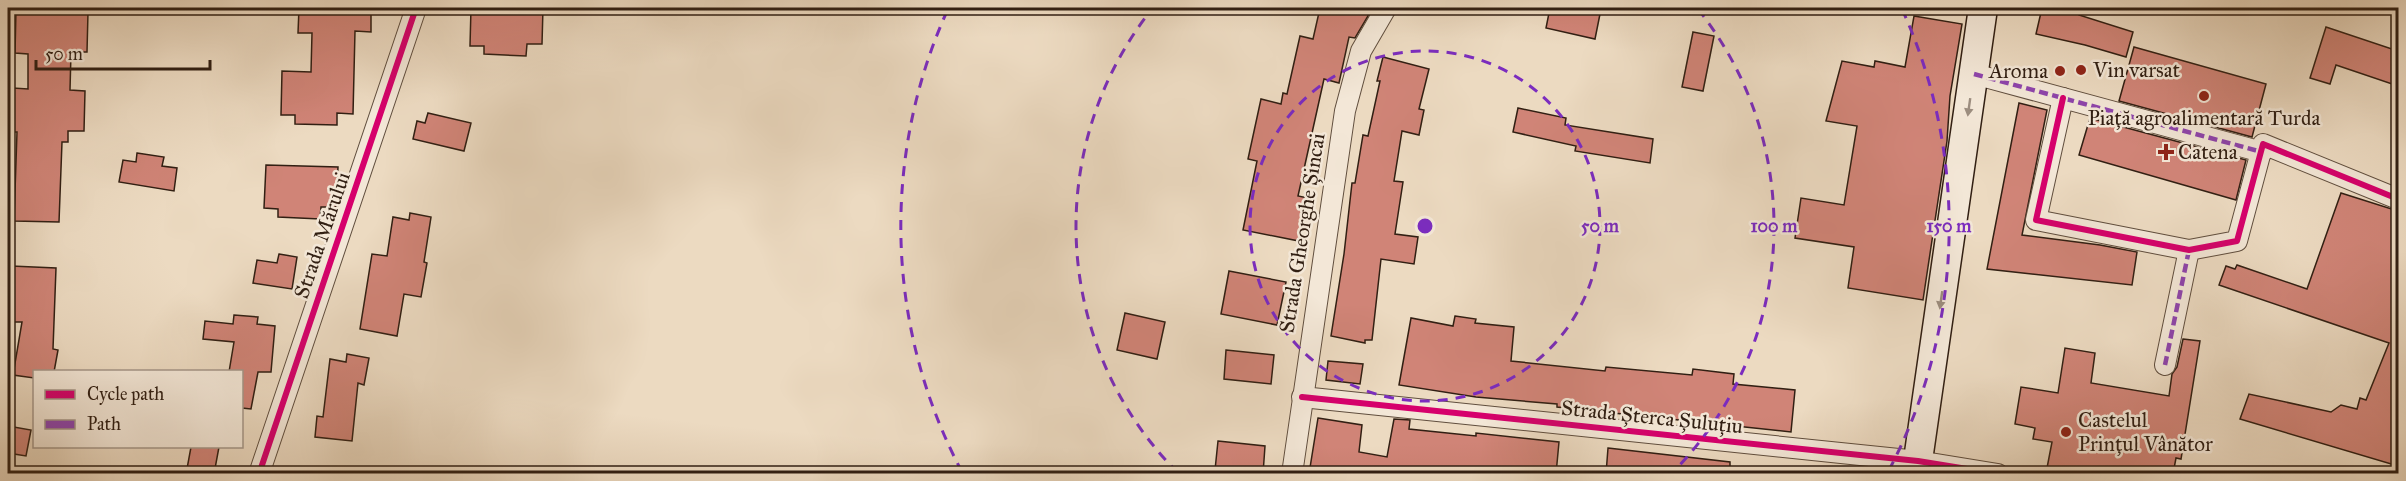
<svg xmlns="http://www.w3.org/2000/svg" width="2406" height="481" font-family="'IM FELL Great Primer',serif">
<rect width="100%" height="100%" fill="#ecdac1"/>
<filter id="stains"><feTurbulence type="fractalNoise" baseFrequency=".00333" numOctaves="4"/><feColorMatrix values="0 0 0 0 .2 0 0 0 0 .09 0 0 0 0 .02 0 0 0 .5 -.17"/></filter>
<radialGradient id="worn" r=".72"><stop offset=".6" stop-color="#630" stop-opacity="0"/><stop offset="1" stop-color="#630" stop-opacity=".3"/></radialGradient>
<g fill="#d08477" stroke="#311f13" stroke-width="1.5">
<path d="M 299,8 L 371,8 L 371,32 L 355,31 L 353,114 L 337,113 L 337,125 L 295,124 L 295,115 L 281,115 L 282,71 L 311,72 L 312,33 L 298,33 Z"/>
<path d="M 471,8 L 543,8 L 542,44 L 527,44 L 526,56 L 484,54 L 484,46 L 470,46 Z"/>
<path d="M 1320,8 L 1369,8 L 1368,16 L 1355,38 L 1349,37 L 1339,83 L 1324,79 L 1298,196 L 1308,198 L 1299,241 L 1243,230 L 1257,161 L 1248,159 L 1261,99 L 1281,104 L 1283,93 L 1287,94 L 1300,36 L 1313,39 Z"/>
<path d="M 1550,8 L 1570,8 L 1600,14 L 1595,39 L 1546,28 Z"/>
<path d="M 2042,8 L 2080,8 L 2079,15 L 2133,32 L 2126,57 L 2085,45 L 2036,34 Z"/>
<path d="M 16,10 L 88,12 L 87,52 L 71,52 L 70,90 L 85,91 L 84,131 L 68,131 L 68,142 L 62,142 L 59,222 L 14,221 L 17,132 L 11,132 L 13,88 L 28,89 L 28,54 L 15,53 Z"/>
<path d="M 1914,16 L 1962,24 L 1950,96 L 1947,141 L 1923,300 L 1848,288 L 1854,247 L 1795,238 L 1801,198 L 1844,205 L 1857,126 L 1826,121 L 1842,61 L 1874,67 L 1875,61 L 1905,67 Z"/>
<path d="M 2326,27 L 2398,51 L 2398,86 L 2336,65 L 2330,84 L 2310,78 Z"/>
<path d="M 1693,32 L 1714,36 L 1703,91 L 1682,87 Z"/>
<path d="M 2134,47 L 2266,84 L 2252,137 L 2119,101 Z"/>
<path d="M 1383,57 L 1429,69 L 1419,109 L 1424,110 L 1419,135 L 1402,131 L 1394,181 L 1403,182 L 1395,234 L 1418,237 L 1414,264 L 1381,259 L 1372,340 L 1365,340 L 1365,343 L 1331,336 L 1344,254 L 1352,183 L 1355,183 L 1363,135 L 1368,136 L 1380,81 L 1377,81 Z"/>
<path d="M 2019,103 L 2047,110 L 2022,235 L 2100,245 L 2137,252 L 2132,285 L 1987,269 Z"/>
<path d="M 1518,108 L 1566,118 L 1565,125 L 1653,139 L 1650,163 L 1575,151 L 1576,146 L 1513,132 Z"/>
<path d="M 428,113 L 471,123 L 464,151 L 413,139 L 417,121 L 425,123 Z"/>
<path d="M 2090,118 L 2246,160 L 2236,200 L 2079,155 Z"/>
<path d="M 137,153 L 164,157 L 162,166 L 177,168 L 174,191 L 119,182 L 123,160 L 136,162 Z"/>
<path d="M 266,165 L 338,167 L 336,207 L 321,207 L 320,219 L 278,217 L 278,209 L 264,208 Z"/>
<path d="M 2341,193 L 2398,211 L 2398,466 L 2240,419 L 2249,394 L 2331,412 L 2341,405 L 2357,409 L 2360,398 L 2366,400 L 2389,343 L 2219,285 L 2226,266 L 2235,269 L 2237,265 L 2307,289 Z"/>
<path d="M 410,213 L 431,217 L 424,262 L 427,263 L 421,297 L 404,294 L 397,336 L 360,329 L 372,254 L 387,256 L 393,217 L 409,220 Z"/>
<path d="M 279,254 L 297,257 L 292,289 L 253,283 L 257,260 L 277,263 Z"/>
<path d="M 11,266 L 56,268 L 53,349 L 58,350 L 54,372 L 34,372 L 34,378 L 13,375 L 22,322 L 9,322 Z"/>
<path d="M 1229,271 L 1286,282 L 1277,325 L 1221,314 Z"/>
<path d="M 1125,313 L 1165,322 L 1157,359 L 1117,350 Z"/>
<path d="M 234,315 L 258,317 L 257,324 L 275,326 L 271,372 L 258,372 L 251,409 L 242,408 L 242,372 L 229,372 L 234,342 L 203,339 L 205,321 L 233,324 Z"/>
<path d="M 1455,316 L 1476,319 L 1475,323 L 1514,327 L 1511,361 L 1605,371 L 1606,367 L 1692,375 L 1693,369 L 1734,374 L 1733,384 L 1795,390 L 1791,432 L 1557,407 L 1557,404 L 1476,397 L 1399,385 L 1411,318 L 1453,326 Z"/>
<path d="M 2183,339 L 2200,341 L 2181,459 L 2176,458 L 2173,474 L 2109,474 L 2087,469 L 2086,474 L 2082,474 L 2047,468 L 2052,442 L 2033,439 L 2035,428 L 2015,424 L 2021,387 L 2058,393 L 2065,348 L 2095,353 L 2091,383 L 2169,396 L 2172,374 L 2177,367 Z"/>
<path d="M 1226,350 L 1274,355 L 1271,384 L 1224,379 Z"/>
<path d="M 347,354 L 369,358 L 364,385 L 358,383 L 352,441 L 315,437 L 317,416 L 323,417 L 330,359 L 346,362 Z"/>
<path d="M 1328,361 L 1363,364 L 1360,384 L 1326,380 Z"/>
<path d="M 1318,418 L 1362,425 L 1359,452 L 1387,457 L 1394,419 L 1410,420 L 1409,429 L 1476,436 L 1476,433 L 1559,442 L 1556,474 L 1309,474 Z"/>
<path d="M 8,426 L 31,430 L 26,456 L 8,453 Z"/>
<path d="M 1218,441 L 1265,446 L 1263,474 L 1215,470 Z"/>
<path d="M 191,447 L 219,447 L 214,474 L 186,474 Z"/>
<path d="M 1608,448 L 1730,462 L 1730,474 L 1606,474 Z"/>
</g>
<g fill="none" stroke-linecap="round" stroke-linejoin="round">
<g stroke="#604e3e" stroke-width="22">
<g id="minor">
<path d="M 1974,74 L 2262,152"/>
<path d="M 2063,98 L 2036,220 L 2189,250 L 2237,241 L 2263,144 L 2398,199"/>
<path d="M 2165,365 L 2189,250"/>
<path d="M 1302,397 L 1918,461 L 1998,474"/>
<path d="M 259,474 L 416,8"/>
<path d="M 1292,474 L 1345,111 L 1361,51 L 1386,8"/>
</g>
</g>
<g stroke="#311f13" stroke-width="31">
<path id="secondary" d="M 1916,474 L 1983,8"/>
</g>
<use href="#minor" stroke="#f3e7d7" stroke-width="20"/>
<use href="#secondary" stroke="#f3e7d7" stroke-width="28"/>
<g stroke="#8e44ad" stroke-width="4.5" stroke-dasharray="9 4.5" stroke-linecap="butt">
<path d="M 1974,74 L 2262,152"/>
<path d="M 2165,365 L 2189,250"/>
</g>
<g stroke="#f3e7d7" stroke-width="10">
<g id="cycleway">
<path d="M 2063,98 L 2036,220 L 2189,250 L 2237,241 L 2263,144 L 2398,199"/>
<path d="M 1302,397 L 1918,461 L 1998,474"/>
<path d="M 259,474 L 416,8"/>
</g>
</g>
<use href="#cycleway" stroke="#d6006c" stroke-width="6"/>
</g>
<defs><path id="oneway-solid" d="M-6-.8H1V-3.2L6.5 0L1 3.2V.8H-6Z" transform="scale(1.5)"/></defs>
<g fill="#9c8d7f">
<use href="#oneway-solid" transform="translate(1969 107) rotate(98)"/>
<use href="#oneway-solid" transform="translate(1941 300) rotate(98)"/>
</g>
<g fill="none" stroke="#7b2cbf" stroke-width="3" stroke-dasharray="10 8">
<circle cx="1425" cy="226" r="175"/>
<path d="M1178 473A349 349 0 0 1 1152 9M1698 9A349 349 0 0 1 1672 473"/>
<path d="M962 472A524 524 0 0 1 948 9M1902 9A524 524 0 0 1 1888 472"/>
</g>
<g fill="#8f2418" stroke="#f3e7d7" stroke-width="2">
<circle cx="2081" cy="70" r="6"/>
<circle cx="2060" cy="71" r="6"/>
<circle cx="2204" cy="96" r="6"/>
<path d="M2163 143h6v6h6v6h-6v6h-6v-6h-6v-6h6z"/>
<circle cx="2066" cy="432" r="6"/>
</g>
<g text-anchor="middle" stroke-width="5" stroke-linejoin="round" paint-order="stroke">
<g font-size="21" fill="#311f13" stroke="#f3e7d7" text-anchor="start">
<text x="2093" y="77">Vin varsat</text>
<text x="2048" y="78" text-anchor="end">Aroma</text>
<text x="2204" y="125" text-anchor="middle">Piață agroalimentară Turda</text>
<text x="2178" y="159">Catena</text>
<text x="2078" y="427">Castelul<tspan x="2078" dy="24">Prințul Vânător</tspan></text>
</g>
<g font-size="21" fill="#311f13" stroke="#f3e7d7">
<text transform="translate(1302 233) rotate(-81)" y="7">Strada Gheorghe Șincai</text>
<text transform="translate(322 235) rotate(-71)" y="7">Strada Mărului</text>
<text transform="translate(1652 417) rotate(6)" y="7">Strada Șterca Șuluțiu</text>
</g>
</g>
<circle cx="1425" cy="226" r="9" fill="#7b2cbf" stroke="#f3e7d7" stroke-width="3"/>
<g font-size="18" text-anchor="middle" font-weight="bold" fill="#7b2cbf" stroke="#f3e7d7" stroke-width="5" stroke-linejoin="round" paint-order="stroke">
<text x="1600" y="232">50 m</text>
<text x="1774" y="232">100 m</text>
<text x="1949" y="232">150 m</text>
</g>
<rect width="2406" height="481" fill="none" stroke="#ecdac1" stroke-width="30"/>
<rect x="9" y="9" width="2388" height="463" fill="none" stroke="#311f13" stroke-width="3"/>
<rect x="15" y="15" width="2376" height="451" fill="none" stroke="#311f13" stroke-width="1.5"/>
<rect x="33" y="370" width="210" height="78" fill="#f3e7d7" stroke="#a59789" stroke-width="1.5"/>
<rect x="45" y="390" width="30" height="9" fill="#d6006c" stroke="#a59789" stroke-width="1.5"/>
<text x="87" y="400" font-size="18" fill="#311f13">Cycle path</text>
<rect x="45" y="420" width="30" height="9" fill="#8e44ad" stroke="#a59789" stroke-width="1.5"/>
<text x="87" y="430" font-size="18" fill="#311f13">Path</text>
<path d="M36 60v9h174v-9" fill="none" stroke="#311f13" stroke-width="3"/>
<text x="45" y="60" font-size="18" fill="#311f13" stroke="#f3e7d7" stroke-width="4.5" paint-order="stroke">50 m</text>
<rect width="100%" height="100%" filter="url(#stains)"/>
<rect width="100%" height="100%" fill="url(#worn)"/>
</svg>
